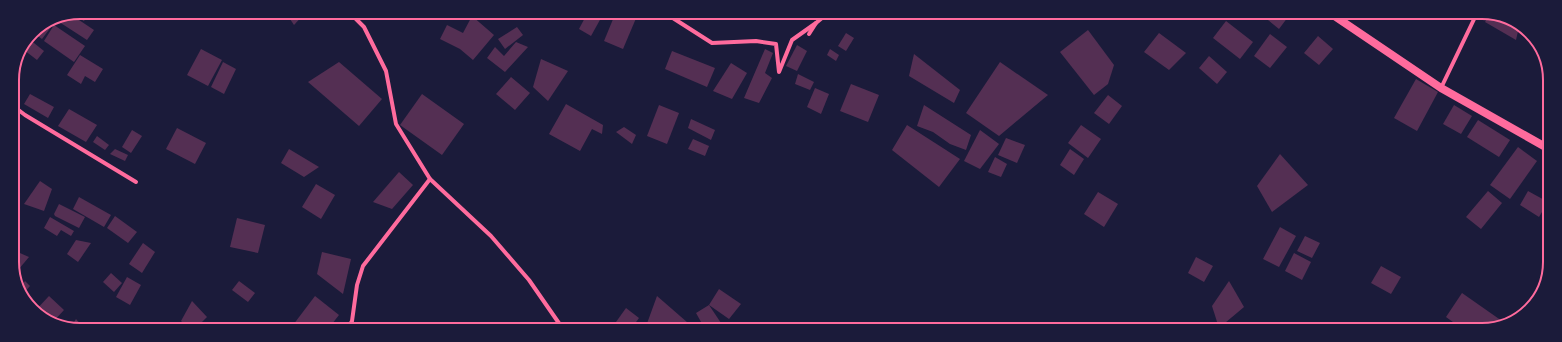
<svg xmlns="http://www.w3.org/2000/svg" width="1562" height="342" font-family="'PT Sans',sans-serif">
<rect width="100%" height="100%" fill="#1b1b3a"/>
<g fill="#542f53">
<path d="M 80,12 L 89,12 L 84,21 L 75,16 L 77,13 Z"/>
<path d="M 291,12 L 306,12 L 294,25 L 288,16 Z"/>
<path d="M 588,12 L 601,18 L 591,36 L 579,29 Z"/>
<path d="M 616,12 L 629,12 L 637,16 L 623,49 L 604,41 Z"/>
<path d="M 1273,13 L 1291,13 L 1279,29 L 1268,20 Z"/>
<path d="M 1490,13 L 1493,13 L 1519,27 L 1516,40 L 1485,22 Z"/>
<path d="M 70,14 L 94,30 L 87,40 L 53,18 Z"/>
<path d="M 472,16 L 494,35 L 473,60 L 460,49 L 440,39 L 447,25 L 463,33 Z"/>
<path d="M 50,20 L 54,23 L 42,39 L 32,32 Z"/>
<path d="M 1226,21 L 1253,42 L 1240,59 L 1213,38 Z"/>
<path d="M 54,25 L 85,46 L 74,62 L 44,41 Z"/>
<path d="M 517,27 L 523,35 L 505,49 L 498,39 Z"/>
<path d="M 1088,30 L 1114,65 L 1108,84 L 1094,95 L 1060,52 Z"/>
<path d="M 846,33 L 854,38 L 846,51 L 838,46 Z"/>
<path d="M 1159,33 L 1186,53 L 1169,70 L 1144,52 Z"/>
<path d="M 1270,34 L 1287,47 L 1270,68 L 1254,56 Z"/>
<path d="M 1318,36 L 1333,49 L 1319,65 L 1304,53 Z"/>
<path d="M 29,39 L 44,51 L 37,60 L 24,50 Z"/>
<path d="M 516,42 L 528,47 L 505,72 L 487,58 L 495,47 L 504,56 Z"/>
<path d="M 797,45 L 807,51 L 797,71 L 786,66 Z"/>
<path d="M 201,49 L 222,60 L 208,86 L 187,75 Z"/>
<path d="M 765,49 L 773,53 L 765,73 L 772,78 L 759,103 L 744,98 Z"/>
<path d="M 830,49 L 839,55 L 836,61 L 827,55 Z"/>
<path d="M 672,51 L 715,68 L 707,87 L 665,69 Z"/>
<path d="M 914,54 L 960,90 L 954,103 L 909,76 Z"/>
<path d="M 80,55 L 103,69 L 95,82 L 85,76 L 81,84 L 67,75 Z"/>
<path d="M 1209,56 L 1227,72 L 1217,84 L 1199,68 Z"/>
<path d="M 541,59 L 568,71 L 548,101 L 533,87 Z"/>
<path d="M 223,62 L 236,69 L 224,94 L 211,87 Z"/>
<path d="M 339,62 L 382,99 L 359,126 L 308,82 Z"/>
<path d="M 1000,62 L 1048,95 L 999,136 L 966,113 Z"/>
<path d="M 731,63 L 747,73 L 732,99 L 713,91 Z"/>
<path d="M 798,74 L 814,82 L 810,90 L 795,84 Z"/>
<path d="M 511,77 L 530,93 L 515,110 L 496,94 Z"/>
<path d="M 1416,79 L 1438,92 L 1417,131 L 1394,118 Z"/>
<path d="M 851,84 L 879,95 L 868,122 L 840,111 Z"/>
<path d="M 815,88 L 829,94 L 821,114 L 807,107 Z"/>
<path d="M 30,94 L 54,107 L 48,118 L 24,104 Z"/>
<path d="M 422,94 L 464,124 L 442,155 L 400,125 Z"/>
<path d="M 1108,95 L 1122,106 L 1109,124 L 1094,113 Z"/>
<path d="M 566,104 L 603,125 L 602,134 L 592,129 L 580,151 L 549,134 Z"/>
<path d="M 659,105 L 679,113 L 667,144 L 647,136 Z"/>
<path d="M 924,105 L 971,135 L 966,150 L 950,144 L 933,132 L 917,126 Z"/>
<path d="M 1454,105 L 1472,116 L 1461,134 L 1443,124 Z"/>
<path d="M 69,109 L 97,125 L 86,142 L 58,126 Z"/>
<path d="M 691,119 L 715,130 L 711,140 L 688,128 Z"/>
<path d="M 1478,120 L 1510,140 L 1499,157 L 1467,137 Z"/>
<path d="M 907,125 L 960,159 L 939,187 L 892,150 Z"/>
<path d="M 1081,125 L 1101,139 L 1088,158 L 1068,143 Z"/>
<path d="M 624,127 L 636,135 L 632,144 L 616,132 Z"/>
<path d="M 177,128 L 206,143 L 195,164 L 166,149 Z"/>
<path d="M 132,130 L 142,136 L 131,153 L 122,147 Z"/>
<path d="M 980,130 L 999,144 L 980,169 L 964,161 Z"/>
<path d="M 97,136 L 109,145 L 105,150 L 93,142 Z"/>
<path d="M 1006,138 L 1025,145 L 1017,163 L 998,155 Z"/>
<path d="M 693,139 L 709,146 L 705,156 L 688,149 Z"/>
<path d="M 1518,147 L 1537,161 L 1510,199 L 1490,185 Z"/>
<path d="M 115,149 L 128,155 L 125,161 L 110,154 Z"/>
<path d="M 289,149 L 319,167 L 304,177 L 281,163 Z"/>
<path d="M 1070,149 L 1084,159 L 1074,175 L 1060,165 Z"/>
<path d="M 1280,154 L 1308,185 L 1272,212 L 1257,186 Z"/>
<path d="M 995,157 L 1007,164 L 1001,177 L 988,172 Z"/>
<path d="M 399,172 L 413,185 L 392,209 L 373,202 Z"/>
<path d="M 40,181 L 52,189 L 44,211 L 24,204 Z"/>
<path d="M 316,184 L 335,195 L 321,219 L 302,207 Z"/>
<path d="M 1488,191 L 1502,203 L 1481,229 L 1466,217 Z"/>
<path d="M 1528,191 L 1548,202 L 1539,217 L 1520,205 Z"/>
<path d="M 1098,192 L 1118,204 L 1104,227 L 1084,214 Z"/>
<path d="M 79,197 L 111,215 L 104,227 L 73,209 Z"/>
<path d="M 59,204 L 85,217 L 79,228 L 55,216 L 54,214 Z"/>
<path d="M 115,216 L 137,232 L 128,243 L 107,228 Z"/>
<path d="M 50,217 L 74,231 L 71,236 L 61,230 L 57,236 L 44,228 Z"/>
<path d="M 237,218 L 265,225 L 258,253 L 230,247 Z"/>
<path d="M 1280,227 L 1296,236 L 1279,267 L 1263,259 Z"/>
<path d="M 1305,236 L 1320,243 L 1312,258 L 1297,251 Z"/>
<path d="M 76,240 L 91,243 L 78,262 L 67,254 Z"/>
<path d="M 143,243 L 155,252 L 142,273 L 129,264 Z"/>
<path d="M 13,250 L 29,257 L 13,276 Z"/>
<path d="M 322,252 L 351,259 L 343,294 L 317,274 Z"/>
<path d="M 1294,253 L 1311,262 L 1302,280 L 1285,271 Z"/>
<path d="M 1196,257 L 1213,266 L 1204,282 L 1188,273 Z"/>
<path d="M 1381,266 L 1401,277 L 1391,294 L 1371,283 Z"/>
<path d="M 111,273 L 122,283 L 114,292 L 103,282 Z"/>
<path d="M 127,277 L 141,285 L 130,305 L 116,297 Z"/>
<path d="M 25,281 L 30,286 L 23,294 L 20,288 Z"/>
<path d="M 239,281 L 255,293 L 248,302 L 232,290 Z"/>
<path d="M 1229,281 L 1244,307 L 1219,328 L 1212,306 Z"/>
<path d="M 719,289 L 741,304 L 729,319 L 709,305 Z"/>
<path d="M 1462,293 L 1502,321 L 1499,325 L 1486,330 L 1464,330 L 1446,317 Z"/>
<path d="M 49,296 L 64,310 L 53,322 L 34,312 Z"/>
<path d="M 315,296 L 339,315 L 328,329 L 290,329 Z"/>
<path d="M 657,296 L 695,329 L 645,329 Z"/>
<path d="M 192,301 L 207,317 L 195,329 L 189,329 L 181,321 Z"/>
<path d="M 709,305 L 723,326 L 722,329 L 705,329 L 696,313 Z"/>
<path d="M 626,308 L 639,318 L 631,329 L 611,329 Z"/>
<path d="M 76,319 L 84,329 L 70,329 Z"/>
<path d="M 362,323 L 373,329 L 359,329 Z"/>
</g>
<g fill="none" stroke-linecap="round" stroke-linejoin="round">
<g stroke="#ff6b9d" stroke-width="4">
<path d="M 349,12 L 364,27 L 386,71 L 396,124 L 430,179 L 491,236 L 529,280 L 563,329"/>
<path d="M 665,13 L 712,43 L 756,41 L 776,44 L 779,72 L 792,40 L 816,23"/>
<path d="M 809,34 L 816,23 L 828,13"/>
<path d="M 1441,88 L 1477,13"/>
<path d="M 12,105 L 25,115 L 136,182"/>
<path d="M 348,329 L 352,321 L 357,285 L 363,266 L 430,179"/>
</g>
<path stroke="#ff6b9d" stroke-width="8" d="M 1330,13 L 1441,88 L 1549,149"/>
</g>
<path d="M0 0H1562V342H0ZM80 19H1482A61 61 0 0 1 1543 80V262A61 61 0 0 1 1482 323H80A61 61 0 0 1 19 262V80A61 61 0 0 1 80 19Z" fill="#1b1b3a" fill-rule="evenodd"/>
<path fill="none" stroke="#ff6b9d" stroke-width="2" d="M80 19H1482A61 61 0 0 1 1543 80V262A61 61 0 0 1 1482 323H80A61 61 0 0 1 19 262V80A61 61 0 0 1 80 19Z"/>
</svg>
